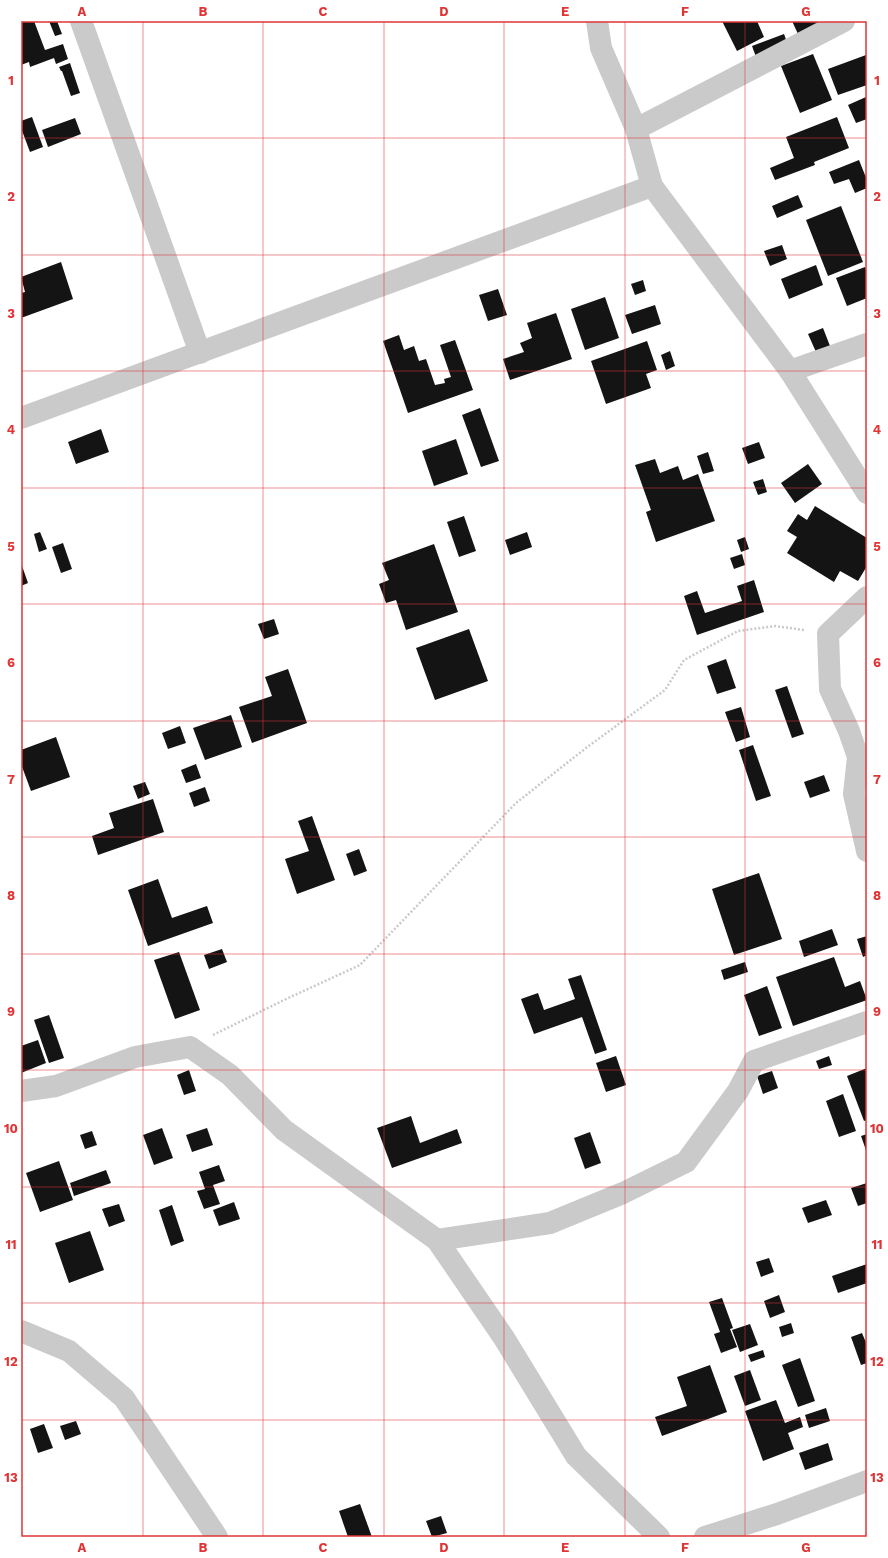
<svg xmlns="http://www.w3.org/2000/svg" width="888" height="1558" font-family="'Work Sans',sans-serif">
<rect width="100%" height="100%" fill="#fff"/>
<g fill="#141414">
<path d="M 21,21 L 34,21 L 45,50 L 63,44 L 68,59 L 56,64 L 54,58 L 30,67 L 29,62 L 21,65 Z"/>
<path d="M 49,21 L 57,21 L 62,34 L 55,36 Z"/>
<path d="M 722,21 L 757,21 L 764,37 L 737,51 Z"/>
<path d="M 792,21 L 820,21 L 821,23 L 798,34 Z"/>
<path d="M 784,34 L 788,45 L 756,57 L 752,46 Z"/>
<path d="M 813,54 L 832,100 L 800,113 L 781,66 Z"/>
<path d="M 866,55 L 867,85 L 838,95 L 828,69 Z"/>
<path d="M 70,63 L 80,93 L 71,96 L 62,71 L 61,71 L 59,67 Z"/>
<path d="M 866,97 L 867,119 L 856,123 L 848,105 Z"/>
<path d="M 32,117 L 43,147 L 30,152 L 21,128 L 21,121 Z"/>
<path d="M 837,117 L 849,148 L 814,162 L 815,165 L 775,180 L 770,168 L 794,158 L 786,137 Z"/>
<path d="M 75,118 L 81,134 L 48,147 L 42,130 Z"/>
<path d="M 859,160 L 867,180 L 867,188 L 855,193 L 849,179 L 834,184 L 829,172 Z"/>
<path d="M 798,195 L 803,207 L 777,218 L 772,206 Z"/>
<path d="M 841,206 L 863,262 L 828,276 L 806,220 Z"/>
<path d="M 782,245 L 787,259 L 770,266 L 764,251 Z"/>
<path d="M 61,262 L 73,299 L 21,318 L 21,293 L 25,292 L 21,277 Z"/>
<path d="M 816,265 L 823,285 L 789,299 L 781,279 Z"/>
<path d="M 865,267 L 867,272 L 867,298 L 847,306 L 836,278 Z"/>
<path d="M 643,280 L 646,291 L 635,295 L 631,284 Z"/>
<path d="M 498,289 L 507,315 L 488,321 L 479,295 Z"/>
<path d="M 605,297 L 619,338 L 585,350 L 571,309 Z"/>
<path d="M 655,305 L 661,324 L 632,334 L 625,315 Z"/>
<path d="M 556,313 L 572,359 L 510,380 L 503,359 L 524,352 L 520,343 L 532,338 L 527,323 Z"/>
<path d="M 823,328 L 830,346 L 816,352 L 808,334 Z"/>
<path d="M 399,335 L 404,350 L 414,346 L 419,361 L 426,359 L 435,385 L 445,383 L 444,379 L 451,377 L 440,345 L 455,340 L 473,390 L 408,413 L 383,341 Z"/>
<path d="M 647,341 L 657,370 L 646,374 L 651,388 L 606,404 L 591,361 Z"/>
<path d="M 670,351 L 675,366 L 666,370 L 661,355 Z"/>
<path d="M 480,408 L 499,461 L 481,467 L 462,415 Z"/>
<path d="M 101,429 L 109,452 L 76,464 L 68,442 Z"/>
<path d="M 456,439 L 468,474 L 434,486 L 422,451 Z"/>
<path d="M 759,442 L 765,458 L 748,464 L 742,448 Z"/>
<path d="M 708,452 L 714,471 L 703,474 L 697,456 Z"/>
<path d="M 655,459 L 660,473 L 678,466 L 683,480 L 698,474 L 715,521 L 656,542 L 646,512 L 651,510 L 635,465 Z"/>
<path d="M 808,464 L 822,484 L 795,503 L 781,483 Z"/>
<path d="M 763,479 L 767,492 L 758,495 L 753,482 Z"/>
<path d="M 815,506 L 867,538 L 867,566 L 858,581 L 840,571 L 834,582 L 787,553 L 797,537 L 787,531 L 798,514 L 807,520 Z"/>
<path d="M 464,516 L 476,551 L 459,557 L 447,522 Z"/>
<path d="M 40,532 L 47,549 L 39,552 L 34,534 Z"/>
<path d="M 527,532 L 532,547 L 510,555 L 505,540 Z"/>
<path d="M 745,537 L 749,549 L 741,552 L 737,540 Z"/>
<path d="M 63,543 L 72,569 L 61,573 L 52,547 Z"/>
<path d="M 434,544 L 458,612 L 406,630 L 396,600 L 386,603 L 379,584 L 389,580 L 382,563 Z"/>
<path d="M 742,554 L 745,565 L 734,569 L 730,558 Z"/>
<path d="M 21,563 L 28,583 L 21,586 Z"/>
<path d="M 754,580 L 764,612 L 697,635 L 684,596 L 697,591 L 705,613 L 742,601 L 737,586 Z"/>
<path d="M 274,619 L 279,634 L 264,639 L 258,624 Z"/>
<path d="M 469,629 L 488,681 L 435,700 L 416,648 Z"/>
<path d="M 726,659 L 736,688 L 717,694 L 707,666 Z"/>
<path d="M 288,669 L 307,723 L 252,743 L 239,707 L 272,696 L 265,677 Z"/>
<path d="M 787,686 L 804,734 L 792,738 L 775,690 Z"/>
<path d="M 741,707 L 750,737 L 736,742 L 725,712 Z"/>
<path d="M 231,715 L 242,747 L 205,760 L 193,728 Z"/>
<path d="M 180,726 L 186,743 L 168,749 L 162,733 Z"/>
<path d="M 56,737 L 70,777 L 31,791 L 21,764 L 21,750 Z"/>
<path d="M 753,745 L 771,796 L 756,801 L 739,750 Z"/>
<path d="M 196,764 L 201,778 L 186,783 L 181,770 Z"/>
<path d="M 824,775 L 830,791 L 810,798 L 804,782 Z"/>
<path d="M 145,782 L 150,794 L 138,799 L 133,786 Z"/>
<path d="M 205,787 L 210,801 L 194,807 L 189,793 Z"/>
<path d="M 153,799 L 164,832 L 98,855 L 92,836 L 114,828 L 109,813 Z"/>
<path d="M 312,816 L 335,880 L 297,894 L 285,859 L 309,851 L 298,821 Z"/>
<path d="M 359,849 L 367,871 L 354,876 L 346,854 Z"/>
<path d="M 759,873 L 782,939 L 734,955 L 712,889 Z"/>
<path d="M 158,879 L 172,918 L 207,906 L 213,923 L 148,946 L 128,890 Z"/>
<path d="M 832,929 L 838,945 L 804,957 L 799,941 Z"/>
<path d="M 867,936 L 867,955 L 863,957 L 857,939 Z"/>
<path d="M 222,949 L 227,962 L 209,969 L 204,955 Z"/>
<path d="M 179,952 L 200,1010 L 175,1019 L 154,960 Z"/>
<path d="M 834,957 L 845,987 L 860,981 L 867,1000 L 793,1026 L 776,977 Z"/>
<path d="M 745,962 L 748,972 L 724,980 L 721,970 Z"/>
<path d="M 581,975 L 607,1050 L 595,1054 L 582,1017 L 534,1034 L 521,999 L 538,993 L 544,1010 L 575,999 L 568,979 Z"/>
<path d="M 767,986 L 782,1028 L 759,1036 L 744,995 Z"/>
<path d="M 49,1015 L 64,1058 L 49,1063 L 34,1020 Z"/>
<path d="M 38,1040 L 46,1063 L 21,1073 L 21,1046 Z"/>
<path d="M 616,1056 L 626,1085 L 606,1092 L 596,1063 Z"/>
<path d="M 829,1056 L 832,1065 L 819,1069 L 816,1061 Z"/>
<path d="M 867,1068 L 867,1120 L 864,1121 L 847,1076 Z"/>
<path d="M 189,1070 L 196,1091 L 184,1095 L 177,1075 Z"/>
<path d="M 772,1071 L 778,1088 L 763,1094 L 757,1076 Z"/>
<path d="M 843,1094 L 856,1131 L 839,1137 L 826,1101 Z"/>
<path d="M 411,1116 L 420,1143 L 457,1129 L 462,1143 L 392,1168 L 377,1128 Z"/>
<path d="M 162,1128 L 173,1158 L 154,1165 L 143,1135 Z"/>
<path d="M 207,1128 L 213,1145 L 192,1152 L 186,1135 Z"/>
<path d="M 92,1131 L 97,1145 L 85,1149 L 80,1135 Z"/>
<path d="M 590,1132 L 601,1163 L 585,1169 L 574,1138 Z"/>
<path d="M 867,1134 L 867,1153 L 861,1136 Z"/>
<path d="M 59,1161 L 73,1200 L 40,1212 L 26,1173 Z"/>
<path d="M 219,1165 L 225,1181 L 213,1185 L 220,1204 L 204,1209 L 197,1191 L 205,1189 L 199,1172 Z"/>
<path d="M 106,1170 L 111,1183 L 74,1196 L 70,1183 Z"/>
<path d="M 867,1183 L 867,1203 L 858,1206 L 851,1188 Z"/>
<path d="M 826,1200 L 832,1215 L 808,1223 L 802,1208 Z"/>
<path d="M 234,1202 L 240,1219 L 219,1226 L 213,1210 Z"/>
<path d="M 119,1204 L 125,1221 L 109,1227 L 102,1209 Z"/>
<path d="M 172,1205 L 184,1241 L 171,1246 L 159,1210 Z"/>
<path d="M 90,1231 L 104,1270 L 69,1283 L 55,1243 Z"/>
<path d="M 769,1258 L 774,1272 L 761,1277 L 756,1262 Z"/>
<path d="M 867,1264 L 867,1283 L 838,1293 L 832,1276 Z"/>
<path d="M 779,1295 L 785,1312 L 770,1318 L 764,1301 Z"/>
<path d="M 722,1298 L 733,1328 L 730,1329 L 737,1347 L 721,1353 L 714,1334 L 720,1332 L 709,1302 Z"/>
<path d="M 791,1323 L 794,1333 L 782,1337 L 779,1327 Z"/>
<path d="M 750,1324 L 758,1345 L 740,1352 L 732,1330 Z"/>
<path d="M 862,1333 L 867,1345 L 867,1363 L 861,1365 L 851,1337 Z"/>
<path d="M 763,1350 L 765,1357 L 751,1362 L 748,1355 Z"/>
<path d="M 800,1358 L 815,1401 L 798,1407 L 782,1365 Z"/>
<path d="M 710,1365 L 727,1412 L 662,1436 L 655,1417 L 687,1406 L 677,1377 Z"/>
<path d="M 750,1370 L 761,1400 L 745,1406 L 734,1376 Z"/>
<path d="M 776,1400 L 785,1423 L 800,1417 L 803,1427 L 788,1433 L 794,1449 L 763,1461 L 745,1411 Z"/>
<path d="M 826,1408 L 830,1421 L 809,1428 L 805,1415 Z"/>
<path d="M 76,1421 L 81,1434 L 65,1440 L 60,1426 Z"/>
<path d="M 44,1424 L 53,1448 L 38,1453 L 30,1429 Z"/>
<path d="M 828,1443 L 833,1460 L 805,1470 L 799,1453 Z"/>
<path d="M 360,1504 L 372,1537 L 348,1537 L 339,1511 Z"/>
<path d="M 441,1516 L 447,1533 L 432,1537 L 426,1521 Z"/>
</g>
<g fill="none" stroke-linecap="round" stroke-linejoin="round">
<path stroke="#cacaca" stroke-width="2.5" stroke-dasharray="2 2" stroke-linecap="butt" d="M 213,1035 L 284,1000 L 360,965 L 516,803 L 586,748 L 665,690 L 684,660 L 738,631 L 775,626 L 804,630"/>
<g stroke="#cacaca" stroke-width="22">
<path d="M 81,21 L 200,353"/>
<path d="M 597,21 L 601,48 L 636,129 L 652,186 L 790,371 L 867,493"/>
<path d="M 636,129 L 844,21"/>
<path d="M 790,371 L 867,344"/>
<path d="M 21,418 L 652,186"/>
<path d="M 867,597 L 828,634 L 830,689 L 849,731 L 858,757 L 854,794 L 867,851"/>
<path d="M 21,1091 L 56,1086 L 135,1057 L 190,1047 L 230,1075 L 284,1130 L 437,1240 L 504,1338 L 576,1456 L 659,1537"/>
<path d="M 437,1240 L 550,1223 L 623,1193 L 686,1162 L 738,1091 L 754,1061 L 867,1022"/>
<path d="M 21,1331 L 69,1351 L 124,1398 L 217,1537"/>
<path d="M 705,1537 L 777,1514 L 867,1481"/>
</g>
</g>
<path fill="none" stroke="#df3536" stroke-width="1" stroke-opacity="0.55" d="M 143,21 L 143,1537M 263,21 L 263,1537M 384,21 L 384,1537M 504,21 L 504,1537M 625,21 L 625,1537M 745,21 L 745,1537M 21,138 L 867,138M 21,255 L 867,255M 21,371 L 867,371M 21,488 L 867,488M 21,604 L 867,604M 21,721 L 867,721M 21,837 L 867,837M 21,954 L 867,954M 21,1070 L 867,1070M 21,1187 L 867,1187M 21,1303 L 867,1303M 21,1420 L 867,1420"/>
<rect width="888" height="1558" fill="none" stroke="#ffffff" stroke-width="44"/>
<rect x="22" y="22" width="844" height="1514" fill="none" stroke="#df3536" stroke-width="1.5"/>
<g font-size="13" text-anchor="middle" font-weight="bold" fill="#df3536">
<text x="82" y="16">A</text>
<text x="203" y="16">B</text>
<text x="323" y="16">C</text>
<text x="444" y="16">D</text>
<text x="565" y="16">E</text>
<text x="685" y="16">F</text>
<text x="806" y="16">G</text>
<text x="11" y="85">1</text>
<text x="877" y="85">1</text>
<text x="11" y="201">2</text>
<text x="877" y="201">2</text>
<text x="11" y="318">3</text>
<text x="877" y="318">3</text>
<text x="11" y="434">4</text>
<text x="877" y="434">4</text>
<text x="11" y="551">5</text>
<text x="877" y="551">5</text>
<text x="11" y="667">6</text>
<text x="877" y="667">6</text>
<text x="11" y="784">7</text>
<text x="877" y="784">7</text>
<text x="11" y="900">8</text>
<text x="877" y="900">8</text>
<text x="11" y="1016">9</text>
<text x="877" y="1016">9</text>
<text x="11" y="1133">10</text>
<text x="877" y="1133">10</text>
<text x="11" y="1249">11</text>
<text x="877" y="1249">11</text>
<text x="11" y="1366">12</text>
<text x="877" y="1366">12</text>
<text x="11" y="1482">13</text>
<text x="877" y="1482">13</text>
<text x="82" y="1552">A</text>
<text x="203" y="1552">B</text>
<text x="323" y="1552">C</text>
<text x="444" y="1552">D</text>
<text x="565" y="1552">E</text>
<text x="685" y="1552">F</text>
<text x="806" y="1552">G</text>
</g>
</svg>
